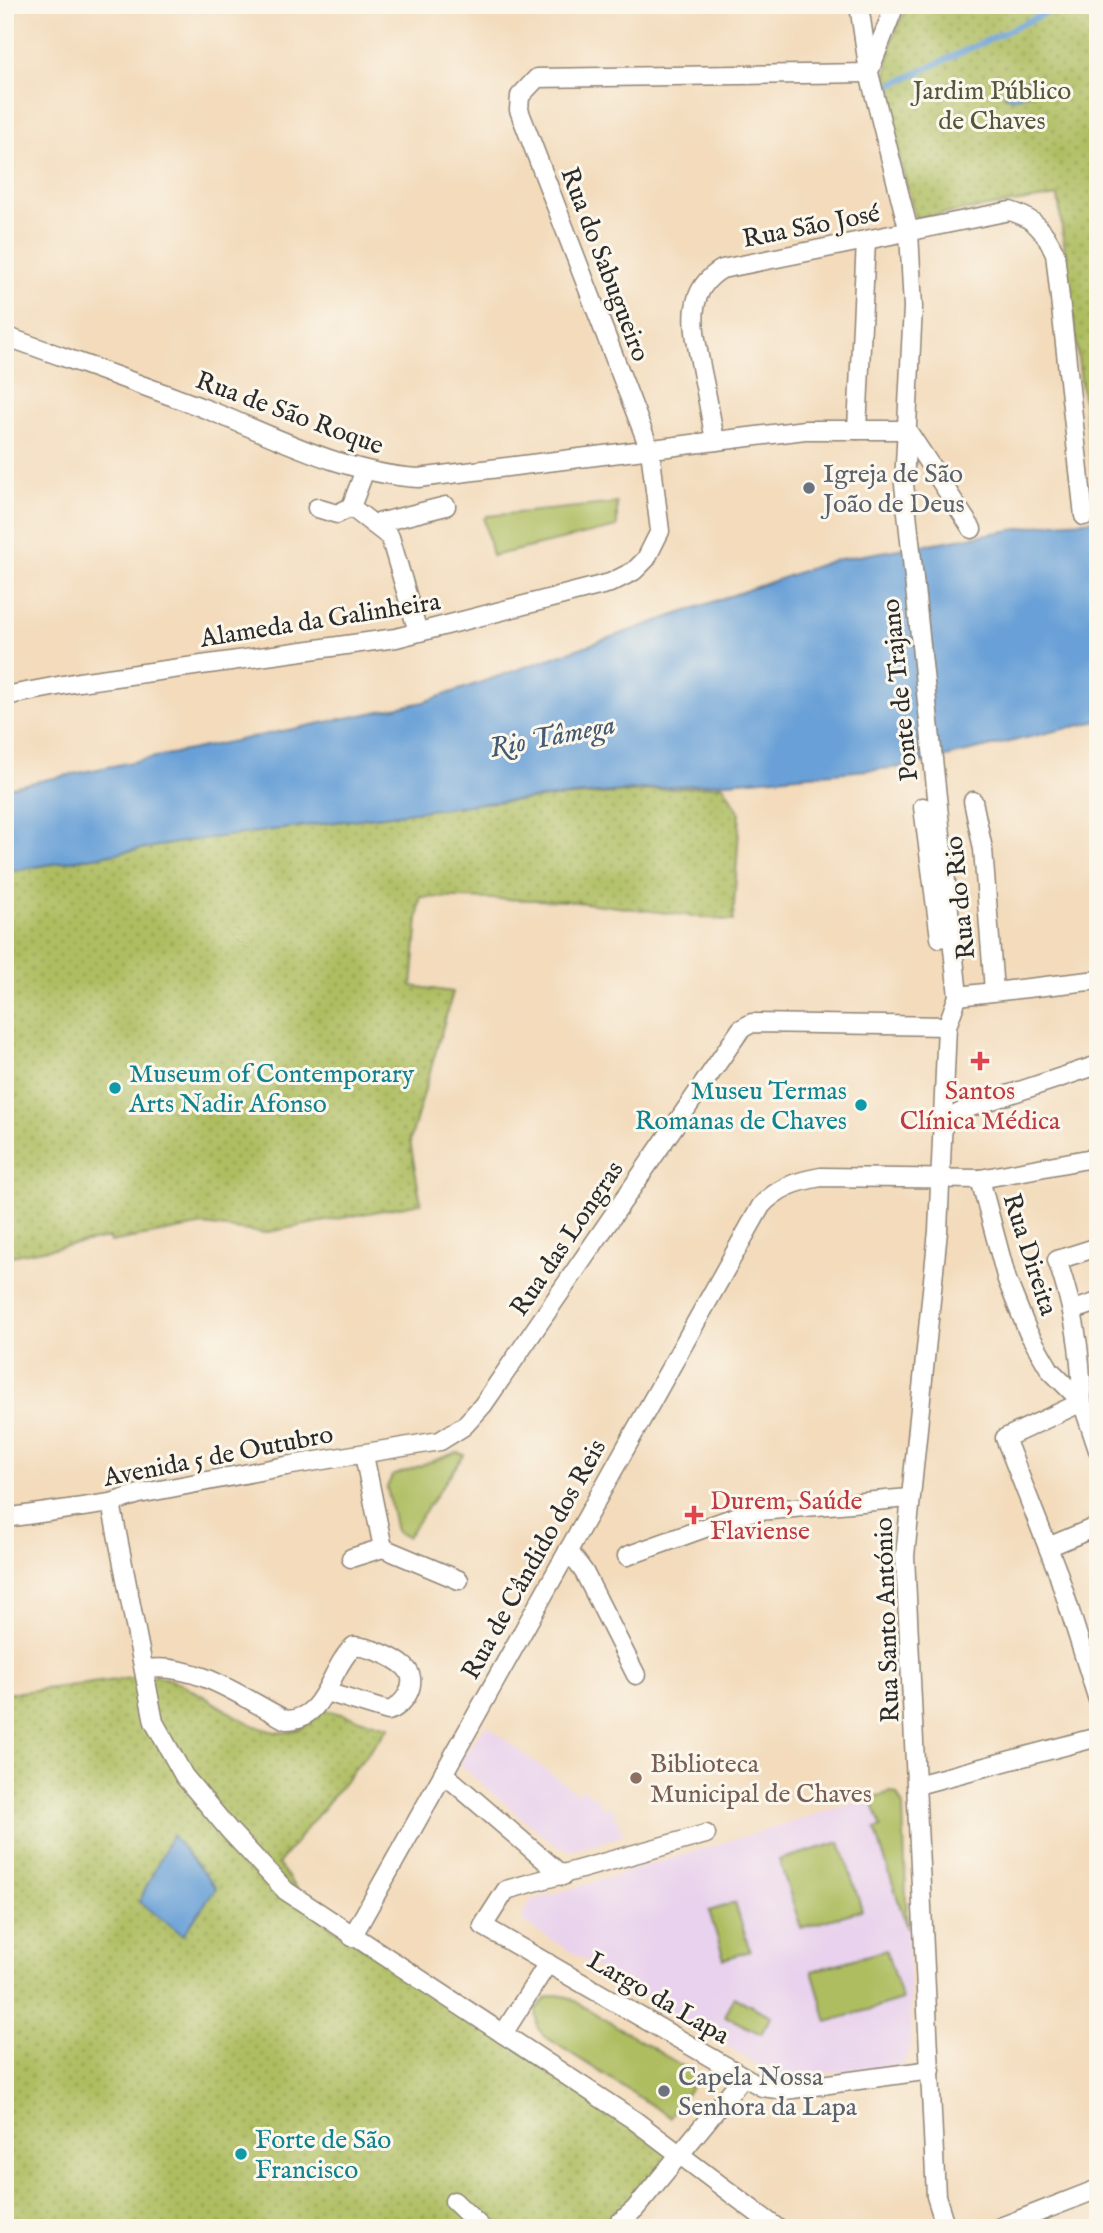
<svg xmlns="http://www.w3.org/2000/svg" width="1103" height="2233" font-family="'IM FELL English',serif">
<defs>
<pattern id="park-dots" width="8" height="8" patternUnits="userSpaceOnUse" patternTransform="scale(1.75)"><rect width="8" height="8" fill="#aebd60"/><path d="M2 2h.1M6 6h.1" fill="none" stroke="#8e9a4f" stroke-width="1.8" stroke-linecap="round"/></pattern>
</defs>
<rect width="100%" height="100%" fill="#fbf7ec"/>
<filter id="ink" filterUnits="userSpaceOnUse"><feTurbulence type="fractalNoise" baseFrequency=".0143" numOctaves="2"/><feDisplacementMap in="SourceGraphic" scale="14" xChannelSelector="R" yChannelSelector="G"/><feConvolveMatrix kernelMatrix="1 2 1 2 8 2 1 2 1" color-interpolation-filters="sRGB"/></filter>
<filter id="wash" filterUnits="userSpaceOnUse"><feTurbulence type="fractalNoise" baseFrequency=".00686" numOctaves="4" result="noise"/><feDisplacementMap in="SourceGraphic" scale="28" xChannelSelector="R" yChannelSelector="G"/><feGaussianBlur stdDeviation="1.57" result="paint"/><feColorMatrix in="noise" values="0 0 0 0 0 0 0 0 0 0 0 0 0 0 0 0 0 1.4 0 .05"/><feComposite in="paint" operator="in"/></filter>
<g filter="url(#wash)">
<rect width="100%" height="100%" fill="#f3dbbc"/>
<g fill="#e9d2ed">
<path d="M 486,1725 L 578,1794 L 583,1788 L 601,1803 L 603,1809 L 611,1806 L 624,1835 L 572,1851 L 552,1843 L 458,1764 Z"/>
<path d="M 891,1792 L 897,1794 L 903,1806 L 907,1928 L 910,1938 L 908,1939 L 911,2048 L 905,2061 L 899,2066 L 783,2077 L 767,2071 L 521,1921 L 530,1901 Z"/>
</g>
<g fill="#aebd60" stroke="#6c7446" stroke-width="2">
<path d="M 617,503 L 617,527 L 492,556 L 484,519 L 487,516 Z"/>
<path d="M 457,1452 L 464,1455 L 407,1537 L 396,1532 L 387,1487 L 392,1476 Z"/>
<path d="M 891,1792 L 897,1794 L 903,1806 L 907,1928 L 875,1829 L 881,1827 L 871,1798 Z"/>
<path d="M 840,1842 L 862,1910 L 801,1928 L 779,1860 Z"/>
<path d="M 735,1903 L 750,1951 L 724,1959 L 709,1911 Z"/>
<path d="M 886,1950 L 902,2000 L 827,2022 L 812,1971 Z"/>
<path d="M 557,1995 L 568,1997 L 699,2076 L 670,2117 L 544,2036 L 537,2027 L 536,2009 L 546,1998 Z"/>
<path d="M 734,1997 L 771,2016 L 761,2034 L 725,2016 Z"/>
</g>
<g fill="url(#park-dots)" stroke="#6c7446" stroke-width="2">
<path d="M 910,5 L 1098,5 L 1098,520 L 1058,196 L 915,218 C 900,150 863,68 910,5 Z"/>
<path d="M 723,785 L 740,813 L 733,921 L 568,901 L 420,897 L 412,986 L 453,992 L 410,1141 L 421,1203 L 263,1233 L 204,1225 L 110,1242 L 109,1238 L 5,1257 L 5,872 L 188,841 L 483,803 Z"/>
<path d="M 155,1675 C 165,1678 176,1681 185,1686 C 211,1698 250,1730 277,1732 C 298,1734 311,1724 322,1709 L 389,1727 L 278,1864 L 321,1920 L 680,2155 L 612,2228 L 482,2228 L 472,2218 L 464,2228 L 5,2228 L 5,1694 Z"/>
</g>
<g fill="#69a0d7" stroke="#4a6681" stroke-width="2">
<path d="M 1029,79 L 1037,84 L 1033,91 L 1013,99 L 1005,96 L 1008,86 Z"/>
<path d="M 1098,520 L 1098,721 L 903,767 L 483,803 L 188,841 L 5,872 L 5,788 L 424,702 L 834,560 L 1054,523 Z"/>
<path d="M 172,1835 L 216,1888 L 183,1935 L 139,1902 Z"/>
</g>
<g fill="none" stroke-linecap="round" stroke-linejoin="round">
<path stroke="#69a0d7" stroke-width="6" d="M 889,86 L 1063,5"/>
</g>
</g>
<g filter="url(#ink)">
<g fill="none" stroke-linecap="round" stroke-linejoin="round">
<g stroke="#8f8374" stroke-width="21">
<g id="street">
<path d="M 859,5 L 869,73 L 909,232 L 913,307 L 904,484 L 958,996 L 947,1026 L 938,1231 L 905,1556 L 936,2196 L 946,2228"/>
<path d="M 870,69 L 895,5"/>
<path d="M 5,336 C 74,361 143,385 211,411 C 278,438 346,474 418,478 L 805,430 L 907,430"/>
<path d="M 857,430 L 866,241"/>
<path d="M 907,430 L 972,529"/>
<path d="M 715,441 C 711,418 707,395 702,372 C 695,333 682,292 722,269 L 1010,211 C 1034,218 1044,230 1055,253 L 1084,516"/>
<path d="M 365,470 L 351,507 L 390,537 L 418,632"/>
<path d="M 317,508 L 337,514 L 351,507"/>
<path d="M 374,524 L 446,506"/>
<path d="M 5,696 L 79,682 L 396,638 L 610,583 L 634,571 L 646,559 L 660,531 L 650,450 L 519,110 L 520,96 L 537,78 L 869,73"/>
<path d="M 973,801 L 983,849 L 994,991"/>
<path d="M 923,807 L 940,938"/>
<path d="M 958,996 L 1098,980"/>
<path d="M 942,1122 L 971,1107 L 1098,1065"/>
<path d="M 980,1179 L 1007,1280 L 1028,1332 L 1050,1370 L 1082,1402 L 1098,1450"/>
<path d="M 1098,1247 L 1057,1260 C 1074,1309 1081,1349 1082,1402 L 1005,1438 L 1058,1573 L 1098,1700"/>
<path d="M 1074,1310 L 1098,1302"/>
<path d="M 364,1455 L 383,1548 L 459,1580"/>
<path d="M 111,1503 L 154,1722 L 184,1776 L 229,1830 L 286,1891 L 634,2120 L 777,2228"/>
<path d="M 5,1518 L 111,1503 L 139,1494 L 286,1466 L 440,1441 L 464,1426 L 483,1405 L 741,1029 L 752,1023 L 947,1026"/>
<path d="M 1048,1547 L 1098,1526"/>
<path d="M 568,1550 L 584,1572 L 636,1675"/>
<path d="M 627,1556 L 749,1512 L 909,1498"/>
<path d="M 351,1558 L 383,1548"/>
<path d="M 146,1669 C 196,1662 243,1698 286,1720 C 326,1720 329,1668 354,1646 C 369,1647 393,1656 405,1667 C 421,1682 403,1707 388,1711 L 326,1692"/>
<path d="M 443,1773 L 563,1876"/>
<path d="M 917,1785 L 1098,1737"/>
<path d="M 706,1834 L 506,1890 L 483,1926 L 762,2087 L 785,2090 L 931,2070"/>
<path d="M 352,1937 L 761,1206 C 777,1188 797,1181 821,1177 L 980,1179 L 1098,1157"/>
<path d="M 503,2034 L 548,1963"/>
<path d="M 454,2201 L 482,2228"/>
<path d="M 613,2228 L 635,2209 L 743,2077"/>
<path d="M 998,2228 L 1098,2189"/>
</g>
</g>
<use href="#street" stroke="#fff" stroke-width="18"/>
</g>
</g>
<g fill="#6b7280" stroke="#fbf7ec" stroke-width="2.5">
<circle cx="809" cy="488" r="7"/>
<circle cx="664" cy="2091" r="7"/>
</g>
<g fill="#e0444e" stroke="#fbf7ec" stroke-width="2.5">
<path d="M976.5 1050.5h7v7h7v7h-7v7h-7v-7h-7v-7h7z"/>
<path d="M690.5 1504.5h7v7h7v7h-7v7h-7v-7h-7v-7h7z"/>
</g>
<g fill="#0f9aa8" stroke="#fbf7ec" stroke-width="2.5">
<circle cx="115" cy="1088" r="7"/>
<circle cx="861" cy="1105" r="7"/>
<circle cx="241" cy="2154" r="7"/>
</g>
<circle fill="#8d6e63" stroke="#fbf7ec" stroke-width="2.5" cx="636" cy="1778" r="7"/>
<g text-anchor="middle" stroke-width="6" stroke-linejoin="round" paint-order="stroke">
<g font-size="26" fill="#52573b" stroke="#fbf7ec">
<text x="992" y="99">Jardim Público<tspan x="992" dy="30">de Chaves</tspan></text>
</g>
<g font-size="26" fill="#2b2b2b" stroke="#fbf7ec">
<text transform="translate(811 225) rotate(-11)" y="9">Rua São José</text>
<text transform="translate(606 264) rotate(69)" y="9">Rua do Sabugueiro</text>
<text transform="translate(290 412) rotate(20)" y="9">Rua de São Roque</text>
<text transform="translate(320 619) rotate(-9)" y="9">Alameda da Galinheira</text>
<text transform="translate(899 690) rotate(-96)" y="9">Ponte de Trajano</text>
<text transform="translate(959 898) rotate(-96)" y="9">Rua do Rio</text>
<text transform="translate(566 1238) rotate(-56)" y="9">Rua das Longras</text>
<text transform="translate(1031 1254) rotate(72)" y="9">Rua Direita</text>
<text transform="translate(218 1455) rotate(-11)" y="9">Avenida 5 de Outubro</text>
<text transform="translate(533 1559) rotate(-61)" y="9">Rua de Cândido dos Reis</text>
<text transform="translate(886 1620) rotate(-92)" y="9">Rua Santo António</text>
<text transform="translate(659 1997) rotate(30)" y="9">Largo da Lapa</text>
</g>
<g font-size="26" fill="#5b616d" stroke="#fbf7ec" text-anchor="start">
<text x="823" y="482">Igreja de São<tspan x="823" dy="30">João de Deus</tspan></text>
<text x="678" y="2085">Capela Nossa<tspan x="678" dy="30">Senhora da Lapa</tspan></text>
</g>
<g font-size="26" fill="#0d838f" stroke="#fbf7ec" text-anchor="start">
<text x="129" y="1082">Museum of Contemporary<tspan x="129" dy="30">Arts Nadir Afonso</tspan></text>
<text x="847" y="1099" text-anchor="end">Museu Termas<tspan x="847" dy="30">Romanas de Chaves</tspan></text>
<text x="255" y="2148">Forte de São<tspan x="255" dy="30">Francisco</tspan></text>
</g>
<g font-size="26" fill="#be3a42" stroke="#fbf7ec">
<text x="980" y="1099">Santos<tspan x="980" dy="30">Clínica Médica</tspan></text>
<text x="710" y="1509" text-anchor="start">Durem, Saúde<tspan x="710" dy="30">Flaviense</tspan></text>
</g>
<g font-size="26" fill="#785e54" stroke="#fbf7ec" text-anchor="start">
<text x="650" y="1772">Biblioteca<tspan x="650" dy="30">Municipal de Chaves</tspan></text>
</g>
<g font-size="28" font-style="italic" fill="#445a70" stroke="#fbf7ec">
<text transform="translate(552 735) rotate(-11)" y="10">Rio Tâmega</text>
</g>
</g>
<rect width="1103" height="2233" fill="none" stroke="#fbf7ec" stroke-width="28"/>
</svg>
